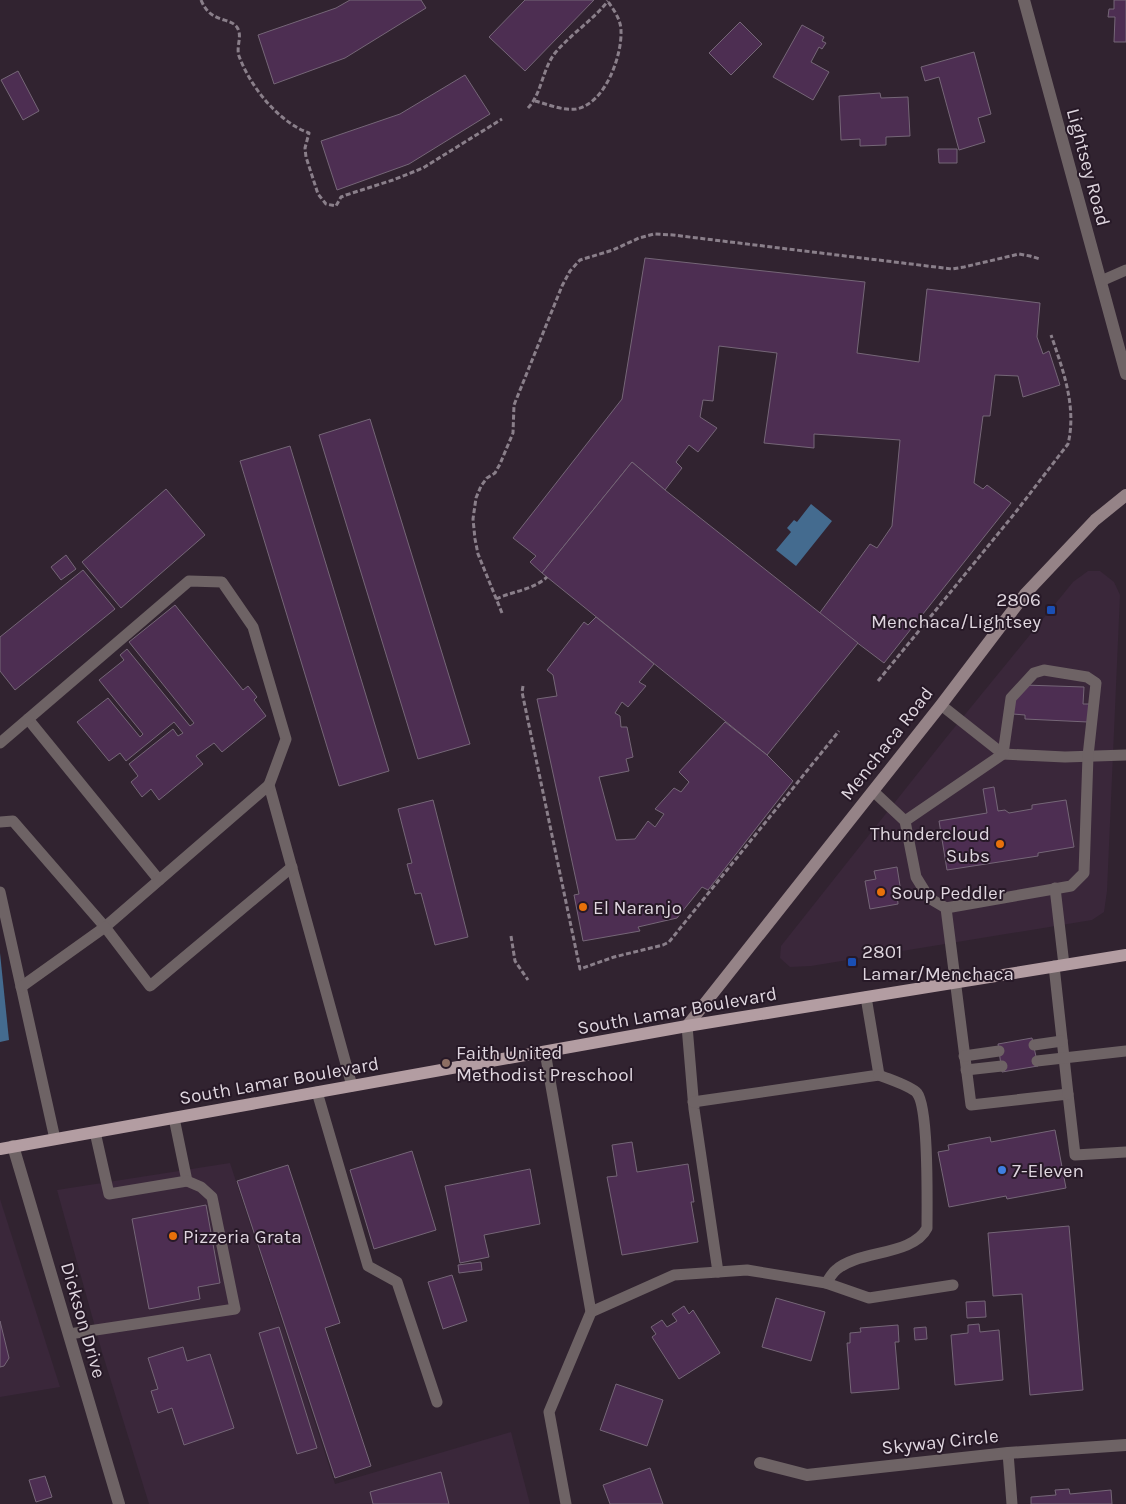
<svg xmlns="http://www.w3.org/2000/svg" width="1126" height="1504" font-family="Karla,sans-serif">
<rect width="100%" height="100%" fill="#312330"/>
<g fill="#3a273a">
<path d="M 1088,571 L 1100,571 L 1114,582 L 1120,595 L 1107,891 L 1104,912 L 1092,920 L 811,966 L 790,967 L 780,958 L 781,946 L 945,739 L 1073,582 Z"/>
<path d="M 230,1163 L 335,1484 L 511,1432 L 530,1504 L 149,1504 L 102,1352 L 57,1190 Z"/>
<path d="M 0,1199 L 60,1387 L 0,1397 Z"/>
</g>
<g fill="#446b8f">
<path d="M 811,504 L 832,521 L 796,566 L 776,550 L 791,532 L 787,528 L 794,520 L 797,522 Z"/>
<path d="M 0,953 L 9,1040 L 0,1042 Z"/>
</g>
<g fill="#4d2e52" stroke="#756677">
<path d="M 350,0 L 421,0 L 426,8 L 345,58 L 274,84 L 258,35 L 336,8 Z"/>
<path d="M 525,0 L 594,0 L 525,71 L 489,37 Z"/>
<path d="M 1114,0 L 1126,0 L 1126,42 L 1114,42 L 1115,17 L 1108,17 L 1109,9 L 1114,9 Z"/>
<path d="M 740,22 L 762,44 L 731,75 L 709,53 Z"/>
<path d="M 802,25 L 824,37 L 822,41 L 826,43 L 822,49 L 819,47 L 811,62 L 829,72 L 813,100 L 773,77 Z"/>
<path d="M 974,52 L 991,114 L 978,118 L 985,142 L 959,150 L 939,77 L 925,81 L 921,67 Z"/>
<path d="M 18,71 L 39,111 L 23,120 L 1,80 Z"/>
<path d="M 465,75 L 490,114 L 409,164 L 337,190 L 321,141 L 400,114 Z"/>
<path d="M 880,93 L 881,98 L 908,97 L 910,136 L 886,137 L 886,145 L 860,146 L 860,139 L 841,140 L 839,96 Z"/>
<path d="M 938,149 L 957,149 L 957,163 L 939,163 Z"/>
<path d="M 645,258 L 865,282 L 857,353 L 919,362 L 927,289 L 1040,303 L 1037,337 L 1043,354 L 1049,351 L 1060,385 L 1023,397 L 1018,376 L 995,375 L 990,416 L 983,416 L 974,483 L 983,489 L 987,485 L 1011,503 L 884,663 L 819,614 L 870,544 L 877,548 L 892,526 L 900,440 L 814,434 L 814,448 L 764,443 L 777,353 L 719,346 L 713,401 L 703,400 L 700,417 L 717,428 L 698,452 L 689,445 L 676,462 L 682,468 L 665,490 L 632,462 L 542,573 L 530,562 L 536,556 L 513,538 L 622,399 Z"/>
<path d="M 370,419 L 470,744 L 418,759 L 319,435 Z"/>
<path d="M 290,446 L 389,771 L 339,786 L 240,461 Z"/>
<path d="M 632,462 L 665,490 L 858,643 L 767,755 L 542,573 Z"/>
<path d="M 166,489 L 205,535 L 121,608 L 82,562 Z"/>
<path d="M 66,555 L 76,569 L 61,580 L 51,567 Z"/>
<path d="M 83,570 L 115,609 L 15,690 L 0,671 L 0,637 Z"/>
<path d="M 175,605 L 243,690 L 248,686 L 257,697 L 254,700 L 266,716 L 222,752 L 214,743 L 196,756 L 203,764 L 159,800 L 151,789 L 142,797 L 131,782 L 138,776 L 129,764 L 173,729 L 178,736 L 183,733 L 174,722 L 126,761 L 120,753 L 109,761 L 77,722 L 108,698 L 140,737 L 143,734 L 99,680 L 124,660 L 120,655 L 127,649 L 190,726 L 194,723 L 129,642 Z"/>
<path d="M 596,617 L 654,664 L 639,682 L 646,686 L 628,707 L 622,702 L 615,713 L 620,716 L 621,727 L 627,727 L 633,757 L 626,759 L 629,771 L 599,777 L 616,840 L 635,839 L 648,821 L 655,827 L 664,814 L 655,809 L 674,788 L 681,792 L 689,782 L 679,772 L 725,722 L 767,755 L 793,781 L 708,890 L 702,887 L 677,918 L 638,927 L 640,931 L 583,941 L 574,895 L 579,894 L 537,699 L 557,696 L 553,675 L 547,670 L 584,622 L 588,625 Z"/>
<path d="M 1024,685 L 1084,687 L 1083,704 L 1089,704 L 1088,722 L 1025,719 L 1025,715 L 1013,714 L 1013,698 Z"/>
<path d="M 994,787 L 998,811 L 1005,810 L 1009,813 L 1032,809 L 1032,805 L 1066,800 L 1074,847 L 1038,853 L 1038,856 L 947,870 L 939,821 L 987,813 L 983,789 Z"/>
<path d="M 433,800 L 468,937 L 435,945 L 421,893 L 415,894 L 407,864 L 412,863 L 398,809 Z"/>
<path d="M 897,867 L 901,892 L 897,893 L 898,904 L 870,909 L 865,881 L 876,879 L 874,871 Z"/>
<path d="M 1032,1038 L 1038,1066 L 1002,1072 L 998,1044 Z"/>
<path d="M 1055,1130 L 1066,1188 L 1007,1199 L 1006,1196 L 949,1207 L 938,1152 L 949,1150 L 948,1145 L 990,1137 L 991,1142 Z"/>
<path d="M 632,1142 L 637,1172 L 688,1164 L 694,1202 L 691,1202 L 698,1242 L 622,1255 L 607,1177 L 617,1176 L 612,1145 Z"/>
<path d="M 412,1151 L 436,1230 L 374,1249 L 350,1170 Z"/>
<path d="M 288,1165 L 340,1323 L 325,1328 L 371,1466 L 335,1478 L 237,1181 Z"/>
<path d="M 530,1169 L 540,1224 L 484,1235 L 489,1257 L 460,1263 L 445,1186 Z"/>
<path d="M 206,1205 L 220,1283 L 198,1287 L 200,1299 L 149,1309 L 132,1219 Z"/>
<path d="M 1069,1226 L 1083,1390 L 1030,1395 L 1022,1294 L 993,1296 L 988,1233 Z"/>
<path d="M 481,1262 L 482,1270 L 459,1273 L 458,1265 Z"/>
<path d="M 452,1275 L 467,1321 L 443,1329 L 428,1282 Z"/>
<path d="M 776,1298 L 825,1312 L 811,1361 L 762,1347 Z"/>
<path d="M 985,1301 L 986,1317 L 967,1318 L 966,1302 Z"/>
<path d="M 684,1306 L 689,1314 L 693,1310 L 720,1353 L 679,1379 L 652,1337 L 656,1334 L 651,1327 L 662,1320 L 667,1327 L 677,1321 L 672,1314 Z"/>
<path d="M 0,1321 L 9,1358 L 4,1366 L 0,1367 Z"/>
<path d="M 979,1324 L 980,1332 L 999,1330 L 1003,1380 L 955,1385 L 951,1335 L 968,1333 L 968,1325 Z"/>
<path d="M 898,1325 L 899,1342 L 895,1342 L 899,1389 L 851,1393 L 847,1343 L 850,1343 L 850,1333 L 861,1332 L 860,1328 Z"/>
<path d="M 279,1327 L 317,1448 L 297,1454 L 259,1333 Z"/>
<path d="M 926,1327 L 927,1339 L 915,1340 L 914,1328 Z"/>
<path d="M 183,1347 L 187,1361 L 210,1354 L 234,1428 L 184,1445 L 172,1408 L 158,1413 L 151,1391 L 158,1389 L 148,1358 Z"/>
<path d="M 616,1384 L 663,1400 L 647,1446 L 600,1430 Z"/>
<path d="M 650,1468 L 663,1504 L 610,1504 L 603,1485 Z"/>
<path d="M 441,1472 L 449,1504 L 373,1504 L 370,1492 Z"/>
<path d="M 45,1476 L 52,1497 L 36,1502 L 29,1480 Z"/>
<path d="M 1069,1489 L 1070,1494 L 1111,1490 L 1112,1504 L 1031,1504 L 1031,1497 L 1056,1495 L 1055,1490 Z"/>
</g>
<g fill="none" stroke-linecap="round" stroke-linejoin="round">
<g stroke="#8a7f8a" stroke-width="3" stroke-dasharray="5 2.5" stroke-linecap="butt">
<path d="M 201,0 C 211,25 232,16 238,29 C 242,37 236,47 239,56 C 250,86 278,122 309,133 L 305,148 L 306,157 L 318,194 L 326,204 L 336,206 L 341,197 L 346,195 L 393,180 L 423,168 L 502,119"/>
<path d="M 535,101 C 547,104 563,111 576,109 C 605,104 622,56 621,31 C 621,19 613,9 607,0"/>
<path d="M 528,108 C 542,93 542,70 555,53 C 571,34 593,20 608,1"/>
<path d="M 496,599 C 513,591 533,590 547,577"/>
<path d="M 502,613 L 478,554 L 475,539 L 473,519 L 476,498 L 481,486 L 487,478 L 495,473 L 500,464 L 513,433 L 514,405 L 562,286 L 570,271 L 580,260 L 613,250 L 639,238 L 654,234 L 673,235 L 952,269 L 964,267 L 1019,254 L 1030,256 L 1040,259"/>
<path d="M 878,681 L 1015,513 L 1068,444 C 1077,407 1063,370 1051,335"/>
<path d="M 523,686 L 522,692 L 580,969 L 614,957 L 663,945 L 669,942 L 839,731"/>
<path d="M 511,936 L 515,961 L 528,980"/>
</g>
<g stroke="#6e6365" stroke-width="11">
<path d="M 1101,281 L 1126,270"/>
<path d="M 941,705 L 1003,754 L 1065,757 L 1126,755"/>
<path d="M 28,719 L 159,880"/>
<path d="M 0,743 L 189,581 L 222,582 L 253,627 L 286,739 L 269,785 L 352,1086"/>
<path d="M 873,791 L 905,821 L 916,877 L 929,898 L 946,908 L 1071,886 L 1084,873 L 1088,756 L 1096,683 L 1087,677 L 1044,670 L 1034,673 L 1011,698 L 1003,754 L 905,821"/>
<path d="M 0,822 L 13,821 L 105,927 L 269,785"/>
<path d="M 1055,888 L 1064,965"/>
<path d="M 0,892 L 55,1139"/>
<path d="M 946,908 L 971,1105 L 1068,1094 L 1075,1155 L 1126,1152"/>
<path d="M 1054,966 L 1068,1094"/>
<path d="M 21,987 L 105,927 L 150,986 L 292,867"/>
<path d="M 687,1026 L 694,1109 L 718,1272"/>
<path d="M 1034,1045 L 1062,1041"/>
<path d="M 545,1052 L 591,1312 L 549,1412 L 566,1504"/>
<path d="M 964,1056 L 999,1051"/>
<path d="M 1037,1061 L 1126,1051"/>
<path d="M 966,1070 L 1002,1066"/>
<path d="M 317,1092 L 368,1266 L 397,1282 L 437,1402"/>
<path d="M 693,1102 L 879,1075 L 866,997"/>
<path d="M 95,1132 L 109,1194 L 187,1181 L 174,1118"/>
<path d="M 826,1283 C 829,1279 832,1273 836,1270 C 858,1250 913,1256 927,1228 C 927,1205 929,1108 917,1093 C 911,1086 888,1079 879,1075"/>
<path d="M 591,1312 L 674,1275 L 718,1272 L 747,1270 L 826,1283 L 869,1298 L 953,1285"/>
<path d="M 69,1334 L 235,1309 L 212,1197 L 201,1187 L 187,1181"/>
<path d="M 1008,1453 L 1012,1504"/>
</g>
<g stroke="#6e6365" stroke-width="12">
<path d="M 1024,0 L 1126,374"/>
<path d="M 13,1146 L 119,1504"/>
<path d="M 760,1463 L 807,1475 L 1008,1453 L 1126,1445"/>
</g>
<path stroke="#958387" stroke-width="12" d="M 687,1026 L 941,705 L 1026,593 L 1095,520 L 1126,495"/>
<path stroke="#b39da2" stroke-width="12" d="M 0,1149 L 687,1026 L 1126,955"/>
</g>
<g fill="#1a4fb4" stroke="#271927" stroke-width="2">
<rect x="1046" y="605" width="10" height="10" rx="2.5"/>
<rect x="847" y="957" width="10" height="10" rx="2.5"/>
</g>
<g fill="#e8710a" stroke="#271927" stroke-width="2">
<circle cx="1000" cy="844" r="5"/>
<circle cx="881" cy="892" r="5"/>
<circle cx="583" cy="907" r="5"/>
<circle cx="173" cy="1236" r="5"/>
</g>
<circle fill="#8d6e63" stroke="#271927" stroke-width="2" cx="446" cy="1063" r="5"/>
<circle fill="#3f7fe0" stroke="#271927" stroke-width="2" cx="1002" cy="1170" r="5"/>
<g text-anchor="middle" stroke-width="4" stroke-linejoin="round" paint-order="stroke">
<g font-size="19" fill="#dfd6df" stroke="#271927">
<text transform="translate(1089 167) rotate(75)" y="7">Lightsey Road</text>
<text transform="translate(886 743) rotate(-52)" y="7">Menchaca Road</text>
<text transform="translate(677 1010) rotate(-10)" y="7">South Lamar Boulevard</text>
<text transform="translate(279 1080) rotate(-10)" y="7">South Lamar Boulevard</text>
<text transform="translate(84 1320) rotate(74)" y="7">Dickson Drive</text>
<text transform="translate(940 1441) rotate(-6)" y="7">Skyway Circle</text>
</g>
<g font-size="19" fill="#dfd6df" stroke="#271927" text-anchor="start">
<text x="1041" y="606" text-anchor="end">2806<tspan x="1041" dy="22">Menchaca/Lightsey</tspan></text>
<text x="990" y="840" text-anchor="end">Thundercloud<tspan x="990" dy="22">Subs</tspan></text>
<text x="891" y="899">Soup Peddler</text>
<text x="593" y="914">El Naranjo</text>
<text x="862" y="958">2801<tspan x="862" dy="22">Lamar/Menchaca</tspan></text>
<text x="456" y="1059">Faith United<tspan x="456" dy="22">Methodist Preschool</tspan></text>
<text x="1012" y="1177">7-Eleven</text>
<text x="183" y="1243">Pizzeria Grata</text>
</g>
</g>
</svg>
